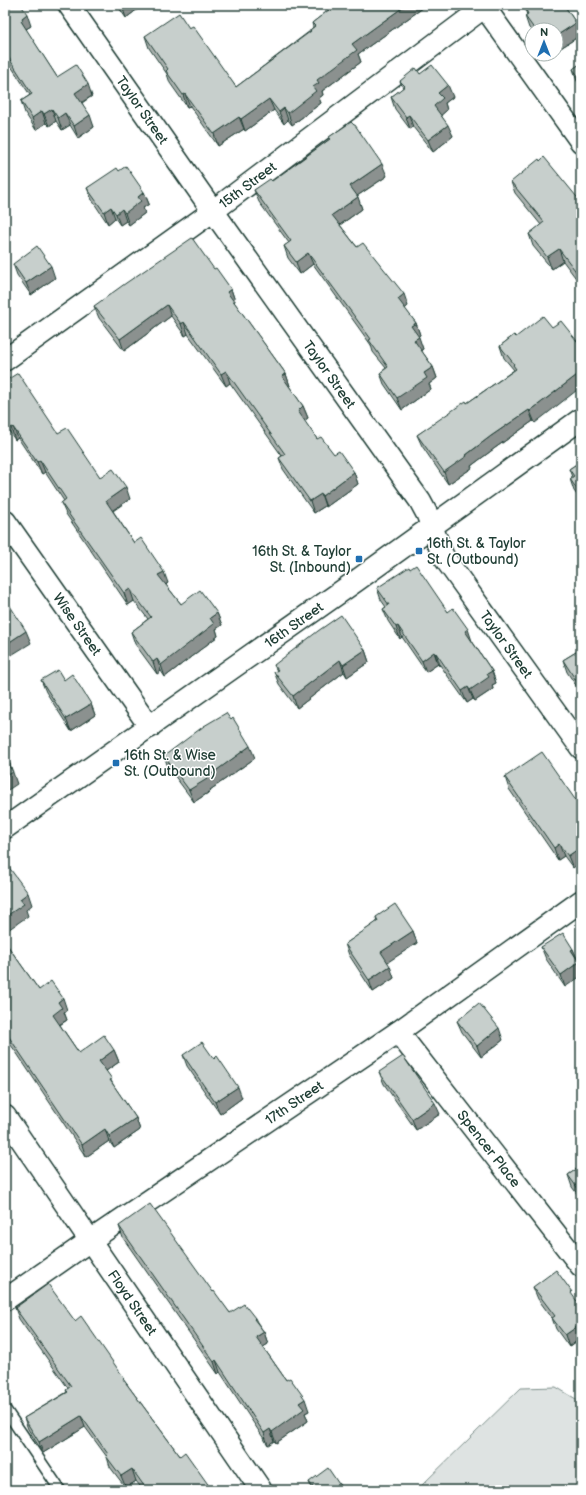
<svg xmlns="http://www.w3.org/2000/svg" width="586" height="1495" font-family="'Balsamiq Sans',sans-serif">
<rect width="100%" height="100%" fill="#fff"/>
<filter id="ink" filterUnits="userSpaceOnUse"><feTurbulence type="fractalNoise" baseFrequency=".025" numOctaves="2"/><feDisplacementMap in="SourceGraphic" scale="8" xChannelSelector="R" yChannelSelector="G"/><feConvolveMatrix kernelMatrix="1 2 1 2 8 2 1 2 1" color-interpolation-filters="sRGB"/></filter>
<g filter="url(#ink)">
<path fill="#dee3e2" stroke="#7e908b" d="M 556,1387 L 581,1402 L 581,1490 L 419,1490 L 423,1484 L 521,1388 Z"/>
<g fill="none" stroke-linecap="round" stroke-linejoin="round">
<g stroke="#1f3d34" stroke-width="13">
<path id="service" d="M 5,1409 L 60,1490"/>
</g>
<g stroke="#1f3d34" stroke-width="24">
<g id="minor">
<path id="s1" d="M 69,5 L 213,211 L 420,501 L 427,514 L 443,556 L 581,748"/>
<path d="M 483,5 L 581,142"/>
<path id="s2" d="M 5,360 L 213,211 L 487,5"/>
<path id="s3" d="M 5,521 L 150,727"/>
<path id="s4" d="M 5,828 L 356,581 L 581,419"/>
<path id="s5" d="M 398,1032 L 581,1266"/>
<path id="s6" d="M 5,1116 L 261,1490"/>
<path id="s7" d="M 5,1300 L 91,1240 L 398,1032 L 581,901"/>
</g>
</g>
<use href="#service" stroke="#fff" stroke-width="10"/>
<use href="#minor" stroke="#fff" stroke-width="21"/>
</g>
<g fill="#abb2af" stroke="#1f3d34">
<path d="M 5,5 L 31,26 L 26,29 L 27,31 L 57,77 L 92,96 L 82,103 L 94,127 L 78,138 L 70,125 L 62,130 L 56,121 L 49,126 L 46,123 L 36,130 L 25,113 L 21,101 L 30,95 L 5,57 Z"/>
<path d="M 117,5 L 143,5 L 126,18 Z"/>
<path d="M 331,5 L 427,5 L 358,54 L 361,62 L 322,91 L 323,95 L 319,98 L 321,103 L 292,125 L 288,120 L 284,124 L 274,110 L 245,131 L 244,129 L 218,146 L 190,106 L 187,107 L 170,83 L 167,74 L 149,48 L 145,36 L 189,28 L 236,87 L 310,31 L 310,30 L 313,27 L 312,23 L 333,7 Z"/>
<path d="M 524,5 L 564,5 L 576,23 L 581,35 L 556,51 L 556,30 L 532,30 L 532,31 L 529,28 L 525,16 L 527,15 L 524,6 Z"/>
<path d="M 581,63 L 581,86 L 577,81 L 573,69 Z"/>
<path d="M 420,74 L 453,97 L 445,103 L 447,110 L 441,115 L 453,136 L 433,152 L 413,127 L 410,129 L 395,109 L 391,97 L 403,88 L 400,81 Z"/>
<path d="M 329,137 L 387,176 L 357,196 L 362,209 L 340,225 L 357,247 L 408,306 L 405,309 L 416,323 L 420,335 L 418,336 L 423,349 L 421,350 L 433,367 L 437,378 L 429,384 L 431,389 L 402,410 L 384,384 L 380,373 L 386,368 L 373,352 L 371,345 L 313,264 L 300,274 L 288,258 L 284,246 L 289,243 L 259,202 L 254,190 L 272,181 L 330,139 Z"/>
<path d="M 119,171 L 144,192 L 149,204 L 143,208 L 145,213 L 129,225 L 126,221 L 120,225 L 115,218 L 108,224 L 92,200 L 87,188 Z"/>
<path d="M 511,182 L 581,202 L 581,285 L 563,261 L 552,269 L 533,246 L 529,234 L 541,225 L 515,193 Z"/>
<path d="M 13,264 L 55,278 L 31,295 L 17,275 Z"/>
<path d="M 214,269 L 231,289 L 235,301 L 234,302 L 286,374 L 290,386 L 289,386 L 303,406 L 308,418 L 304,421 L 317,439 L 354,472 L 358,484 L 326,507 L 325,506 L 314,513 L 283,469 L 279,458 L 282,456 L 230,383 L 226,386 L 188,334 L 185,336 L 171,316 L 124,351 L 99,318 L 94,306 Z"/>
<path d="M 514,335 L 535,423 L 533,421 L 495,448 L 471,466 L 472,468 L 448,484 L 422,446 L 417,435 L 467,403 L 514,370 L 504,358 L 500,346 Z"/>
<path d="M 5,381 L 58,433 L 100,477 L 130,499 L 113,511 L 134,543 L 168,583 L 166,585 L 181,604 L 217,613 L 222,625 L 216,629 L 218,636 L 165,677 L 161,671 L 157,674 L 135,644 L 131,632 L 148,619 L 134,601 L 128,605 L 66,514 L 61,503 L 64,501 L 45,472 L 42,474 L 18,438 L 15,440 L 5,425 Z"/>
<path d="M 581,461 L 581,500 L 574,491 L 570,479 L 572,477 L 569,469 Z"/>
<path d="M 410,569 L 448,612 L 472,641 L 492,671 L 496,683 L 492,685 L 493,689 L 475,701 L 473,699 L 467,703 L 440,665 L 439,666 L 438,664 L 426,672 L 402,637 L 400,639 L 388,621 L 383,609 L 386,607 L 381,600 L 377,588 Z"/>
<path d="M 581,649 L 581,693 L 567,672 L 563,660 Z"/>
<path d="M 365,650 L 369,662 L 347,677 L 344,672 L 297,708 L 279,684 L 274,672 L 277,671 L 274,665 Z"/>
<path d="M 41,680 L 64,680 L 91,704 L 95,715 L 71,731 L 46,692 Z"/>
<path d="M 231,720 L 255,758 L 210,790 L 211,791 L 194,802 L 168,767 L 164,756 Z"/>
<path d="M 505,777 L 579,805 L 573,868 L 564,856 L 558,860 L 509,789 Z"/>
<path d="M 376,917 L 413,931 L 417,943 L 387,962 L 394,978 L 373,992 L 349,955 L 345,944 L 377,922 Z"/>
<path d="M 5,942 L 39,990 L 67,1010 L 64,1012 L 67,1020 L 60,1025 L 79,1053 L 114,1050 L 119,1062 L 106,1071 L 114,1086 L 136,1118 L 140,1130 L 114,1148 L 109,1141 L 86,1157 L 16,1052 L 5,1037 Z"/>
<path d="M 541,947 L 573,949 L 577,959 L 565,987 L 546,959 Z"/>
<path d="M 457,1021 L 503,1040 L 481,1057 L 462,1032 Z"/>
<path d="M 183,1055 L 214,1059 L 242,1098 L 220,1114 L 187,1066 Z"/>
<path d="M 379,1072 L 440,1114 L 416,1130 L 384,1084 Z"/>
<path d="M 581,1166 L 581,1199 L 572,1187 L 568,1175 Z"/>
<path d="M 119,1226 L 213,1292 L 230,1313 L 255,1318 L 257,1322 L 264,1332 L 268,1344 L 263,1347 L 286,1380 L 309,1411 L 305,1413 L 308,1421 L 276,1443 L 274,1441 L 268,1445 L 220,1372 L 218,1374 L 123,1238 Z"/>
<path d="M 533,1287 L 575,1299 L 581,1307 L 581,1338 L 569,1347 L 556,1329 L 552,1318 L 538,1299 Z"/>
<path d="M 15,1308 L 75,1321 L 126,1383 L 180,1456 L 212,1490 L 143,1490 L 136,1481 L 126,1488 L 110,1467 L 107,1457 L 85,1427 L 43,1453 L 28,1429 L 24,1418 L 67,1392 L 66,1390 L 68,1388 L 19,1319 Z"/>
<path d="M 309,1482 L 343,1490 L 312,1490 Z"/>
</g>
<g fill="#8b918f" stroke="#1f3d34">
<path d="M 123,5 L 143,5 L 126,18 L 122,6 Z"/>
<path d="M 406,5 L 427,5 L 358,54 L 361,62 L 322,91 L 323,95 L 319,98 L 321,103 L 292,125 L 288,113 L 313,87 L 317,80 L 352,44 Z"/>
<path d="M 27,14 L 31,26 L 26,29 L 27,32 L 21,21 L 22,18 Z"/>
<path d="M 576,23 L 581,35 L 556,51 L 556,36 Z"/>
<path d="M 88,84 L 92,96 L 79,104 L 75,93 Z"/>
<path d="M 448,85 L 453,97 L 445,103 L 447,110 L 438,118 L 434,106 L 438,93 Z"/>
<path d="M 185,94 L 190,106 L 187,107 L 183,95 Z"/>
<path d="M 269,99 L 274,110 L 245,131 L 241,119 Z"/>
<path d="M 284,108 L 288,120 L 284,124 L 279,112 Z"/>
<path d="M 52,109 L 56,121 L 49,126 L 44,114 Z"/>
<path d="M 42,111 L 46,123 L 36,130 L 32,118 Z"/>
<path d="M 65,113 L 70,125 L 62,130 L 58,118 Z"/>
<path d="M 90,115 L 94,127 L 78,138 L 74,126 Z"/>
<path d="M 409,115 L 413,127 L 410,129 L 406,117 Z"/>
<path d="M 239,117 L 244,129 L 218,146 L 214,134 Z"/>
<path d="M 448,125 L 453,136 L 433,152 L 428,140 Z"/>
<path d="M 382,164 L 387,176 L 354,198 L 350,186 Z"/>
<path d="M 144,192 L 149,204 L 143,208 L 145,213 L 129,225 L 125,213 L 138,197 Z"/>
<path d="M 358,197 L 362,209 L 337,227 L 332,215 Z"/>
<path d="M 111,207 L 115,218 L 108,224 L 104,212 Z"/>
<path d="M 122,209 L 126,221 L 120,225 L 116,214 Z"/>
<path d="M 559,249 L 563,261 L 552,269 L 547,257 Z"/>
<path d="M 308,253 L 313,264 L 300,274 L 296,262 Z"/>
<path d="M 51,266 L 55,278 L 31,295 L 26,283 Z"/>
<path d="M 231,289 L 235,301 L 231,304 L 227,292 Z"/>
<path d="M 404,294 L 408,306 L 402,311 L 398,299 Z"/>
<path d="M 167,305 L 171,316 L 124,351 L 120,339 Z"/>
<path d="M 184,322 L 188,334 L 185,336 L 181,324 Z"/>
<path d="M 416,323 L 420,335 L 416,338 L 411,326 Z"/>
<path d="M 419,337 L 423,349 L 419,352 L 414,340 Z"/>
<path d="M 433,367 L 437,378 L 429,384 L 431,389 L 402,410 L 397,398 L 424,373 Z"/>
<path d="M 226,371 L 230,383 L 226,386 L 221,374 Z"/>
<path d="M 581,372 L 581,387 L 535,423 L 530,411 Z"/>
<path d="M 286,374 L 290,386 L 286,388 L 282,376 Z"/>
<path d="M 303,406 L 308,418 L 302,422 L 298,411 Z"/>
<path d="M 529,410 L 533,421 L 495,448 L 471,466 L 472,468 L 448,484 L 444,472 L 491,436 Z"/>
<path d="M 13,427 L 18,438 L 15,440 L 11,428 Z"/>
<path d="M 40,460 L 45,472 L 42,474 L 37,462 Z"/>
<path d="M 354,472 L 358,484 L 326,507 L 322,496 Z"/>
<path d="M 126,487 L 130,499 L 110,512 L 106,501 Z"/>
<path d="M 321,494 L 325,506 L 314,513 L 310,501 Z"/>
<path d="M 164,572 L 168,583 L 162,587 L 158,575 Z"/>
<path d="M 130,589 L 134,601 L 128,605 L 124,593 Z"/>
<path d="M 217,613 L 222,625 L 216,629 L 218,636 L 165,677 L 161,665 L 210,618 Z"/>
<path d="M 398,626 L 402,637 L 400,639 L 396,627 Z"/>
<path d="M 468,629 L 472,641 L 469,643 L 465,631 Z"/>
<path d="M 26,631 L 31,643 L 5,659 L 5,645 Z"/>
<path d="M 365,650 L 369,662 L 347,677 L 343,665 Z"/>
<path d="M 434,652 L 438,664 L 426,672 L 422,661 Z"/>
<path d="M 436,653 L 440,665 L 439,666 L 435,654 Z"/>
<path d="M 157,659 L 161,671 L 157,674 L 153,662 Z"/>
<path d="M 340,660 L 344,672 L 297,708 L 293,696 Z"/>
<path d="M 492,671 L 496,683 L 492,685 L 493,689 L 475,701 L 470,690 L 487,674 Z"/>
<path d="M 581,680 L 581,693 L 577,682 Z"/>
<path d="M 468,687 L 473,699 L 467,703 L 462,691 Z"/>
<path d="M 91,704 L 95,715 L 71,731 L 66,719 Z"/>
<path d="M 250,746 L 255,758 L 210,790 L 211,791 L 194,802 L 189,790 Z"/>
<path d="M 10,764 L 17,784 L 5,792 L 5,777 L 8,765 Z"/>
<path d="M 559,844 L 564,856 L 558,860 L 554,848 Z"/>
<path d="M 581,847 L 581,862 L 573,868 L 568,856 Z"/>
<path d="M 28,893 L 32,905 L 26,910 L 28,916 L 5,932 L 5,917 L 20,899 Z"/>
<path d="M 413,931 L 417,943 L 385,964 L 381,952 Z"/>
<path d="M 573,949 L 578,961 L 571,950 Z"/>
<path d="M 579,962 L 581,967 L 581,976 L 565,987 L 561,975 Z"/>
<path d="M 390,966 L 394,978 L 373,992 L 369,980 Z"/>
<path d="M 63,998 L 67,1010 L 64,1012 L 67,1020 L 57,1026 L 53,1015 L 58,1002 Z"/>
<path d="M 499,1028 L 503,1040 L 481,1057 L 477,1046 Z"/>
<path d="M 114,1050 L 119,1062 L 103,1073 L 99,1061 Z"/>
<path d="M 238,1087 L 242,1098 L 220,1114 L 215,1102 Z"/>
<path d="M 435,1103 L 440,1114 L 416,1130 L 412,1119 Z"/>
<path d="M 136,1118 L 140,1130 L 114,1148 L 109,1136 Z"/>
<path d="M 105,1129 L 109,1141 L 86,1157 L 82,1145 Z"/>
<path d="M 5,1209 L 8,1217 L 5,1219 Z"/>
<path d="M 581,1324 L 581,1338 L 569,1347 L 565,1335 Z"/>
<path d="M 264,1332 L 268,1344 L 260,1349 L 256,1337 Z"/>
<path d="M 216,1360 L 220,1372 L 218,1374 L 214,1362 Z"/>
<path d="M 305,1399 L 309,1411 L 305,1413 L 308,1421 L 276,1443 L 272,1432 L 299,1403 Z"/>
<path d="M 81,1416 L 85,1427 L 43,1453 L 39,1442 Z"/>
<path d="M 270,1429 L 274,1441 L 268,1445 L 264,1433 Z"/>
<path d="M 132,1469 L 136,1481 L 126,1488 L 121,1476 Z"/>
</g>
<g fill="#c7cfcc" stroke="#1f3d34">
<path d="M 5,5 L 21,5 L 27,14 L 22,18 L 23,20 L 21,21 L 57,77 L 76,65 L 88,84 L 75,93 L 90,115 L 74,126 L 65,113 L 58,118 L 52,109 L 44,114 L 42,111 L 32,118 L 21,101 L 32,94 L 5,52 Z"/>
<path d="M 335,5 L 406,5 L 352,44 L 357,50 L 317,80 L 319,83 L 313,87 L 316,91 L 288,113 L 284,108 L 279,112 L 269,99 L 241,119 L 239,117 L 214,134 L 185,94 L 183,95 L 166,71 L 168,69 L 145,36 L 179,13 L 189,28 L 193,26 L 236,87 L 311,31 L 310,30 L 315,26 L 312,23 Z"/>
<path d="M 525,5 L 564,5 L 576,23 L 556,36 L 556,30 L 535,30 L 525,16 L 528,14 L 524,6 Z"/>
<path d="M 581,63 L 581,80 L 573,69 Z"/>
<path d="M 432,65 L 448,85 L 438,93 L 443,98 L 434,106 L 448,125 L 428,140 L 409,115 L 406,117 L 391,97 L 405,86 L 400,81 L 416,68 L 420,74 Z"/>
<path d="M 351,122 L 354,125 L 355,125 L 382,164 L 350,186 L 358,197 L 332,215 L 357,247 L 363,243 L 404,294 L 398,299 L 416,323 L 411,326 L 419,337 L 414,340 L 433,367 L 424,373 L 427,378 L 397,398 L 380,373 L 388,367 L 369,340 L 371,339 L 308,253 L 296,262 L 284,246 L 291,241 L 254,190 L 270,179 L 272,181 L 330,139 L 329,137 Z"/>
<path d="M 544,157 L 581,202 L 581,278 L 559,249 L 547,257 L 529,234 L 544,222 L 511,182 L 539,159 L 540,161 Z"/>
<path d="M 126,166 L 144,192 L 138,197 L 141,201 L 125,213 L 122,209 L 116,214 L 111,207 L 104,212 L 87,188 L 117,168 L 119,171 Z"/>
<path d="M 192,238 L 214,269 L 216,268 L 231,289 L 227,292 L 286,374 L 282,376 L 303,406 L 298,411 L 317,439 L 321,437 L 334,454 L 339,451 L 354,472 L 322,496 L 321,494 L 310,501 L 279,458 L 285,454 L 226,371 L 221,374 L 184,322 L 181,324 L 167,305 L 120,339 L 94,306 L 126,283 Z"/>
<path d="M 37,246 L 51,266 L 26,283 L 13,264 Z"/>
<path d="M 543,316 L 552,327 L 561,321 L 581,346 L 581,372 L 530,411 L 529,410 L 491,436 L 466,455 L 467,456 L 444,472 L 417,435 L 466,401 L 467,403 L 516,369 L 513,365 L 514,364 L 500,346 L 514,335 L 516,337 Z"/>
<path d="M 18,373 L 58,433 L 67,428 L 100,477 L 113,469 L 126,487 L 106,501 L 134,543 L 141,538 L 164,572 L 158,575 L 181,604 L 200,590 L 217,613 L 210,618 L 214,624 L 161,665 L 157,659 L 153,662 L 131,632 L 151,617 L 130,589 L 124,593 L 61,503 L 66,499 L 40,460 L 37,462 L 13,427 L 11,428 L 5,420 L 5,381 Z"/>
<path d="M 581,461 L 581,495 L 570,479 L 574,476 L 569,469 Z"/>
<path d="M 416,565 L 448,612 L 453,608 L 468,629 L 465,631 L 492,671 L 487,674 L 489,677 L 470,690 L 468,687 L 462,691 L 436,653 L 435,654 L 434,652 L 422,661 L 398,626 L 396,627 L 383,609 L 389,605 L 377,588 L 409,567 L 410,569 Z"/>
<path d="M 5,598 L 26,631 L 5,645 Z"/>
<path d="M 341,615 L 365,650 L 343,665 L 340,660 L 293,696 L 274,672 L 278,670 L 274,665 L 318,631 Z"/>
<path d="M 581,649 L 581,680 L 577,682 L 563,660 Z"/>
<path d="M 58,670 L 64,680 L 72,674 L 91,704 L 66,719 L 41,680 Z"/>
<path d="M 226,713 L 231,720 L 233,718 L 250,746 L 206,778 L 207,779 L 189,790 L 164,756 L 204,726 Z"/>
<path d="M 542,752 L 579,805 L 581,804 L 581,847 L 568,856 L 559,844 L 554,848 L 505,777 Z"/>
<path d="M 5,756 L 10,764 L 8,765 L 13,772 L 5,777 Z"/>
<path d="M 8,866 L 28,893 L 20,899 L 24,904 L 5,917 L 5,868 Z"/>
<path d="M 395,904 L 413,931 L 381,952 L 390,966 L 369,980 L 345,944 L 378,921 L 376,917 Z"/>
<path d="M 563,933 L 573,949 L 571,950 L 579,962 L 561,975 L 541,947 Z"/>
<path d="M 5,942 L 39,990 L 51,981 L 63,998 L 58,1002 L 62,1008 L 53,1015 L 79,1053 L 104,1035 L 114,1050 L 99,1061 L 112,1079 L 110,1080 L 136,1118 L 109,1136 L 105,1129 L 82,1145 L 5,1031 Z"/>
<path d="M 479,1003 L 499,1028 L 477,1046 L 457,1021 Z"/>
<path d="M 202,1042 L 214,1059 L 217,1056 L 238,1087 L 215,1102 L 183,1055 Z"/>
<path d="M 403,1056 L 435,1103 L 412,1119 L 379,1072 Z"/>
<path d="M 581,1166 L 581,1193 L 568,1175 Z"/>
<path d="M 150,1204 L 213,1292 L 214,1291 L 230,1313 L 244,1304 L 255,1318 L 254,1319 L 264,1332 L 256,1337 L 286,1380 L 290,1378 L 305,1399 L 299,1403 L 304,1409 L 272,1432 L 270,1429 L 264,1433 L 216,1360 L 214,1362 L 119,1226 Z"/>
<path d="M 556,1270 L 572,1292 L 571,1293 L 581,1307 L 581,1324 L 565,1335 L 552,1318 L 555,1316 L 533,1287 Z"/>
<path d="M 48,1284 L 75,1321 L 81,1316 L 124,1378 L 123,1379 L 180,1456 L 185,1452 L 212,1490 L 147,1490 L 132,1469 L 121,1476 L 106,1456 L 108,1454 L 81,1416 L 39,1442 L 24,1418 L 68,1392 L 66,1390 L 71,1386 L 15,1308 Z"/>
<path d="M 328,1468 L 343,1490 L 315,1490 L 309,1482 Z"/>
</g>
</g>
<g fill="#1f6fb2" stroke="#fff" stroke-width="1.5">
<rect x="415" y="547" width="8" height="8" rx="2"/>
<rect x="355" y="555" width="8" height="8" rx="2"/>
<rect x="112" y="759" width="8" height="8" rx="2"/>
</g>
<g text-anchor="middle" stroke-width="3" stroke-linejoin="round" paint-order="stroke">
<g font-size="14" fill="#1f3d34" stroke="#fff">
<text dy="5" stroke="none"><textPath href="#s1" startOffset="128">Taylor Street</textPath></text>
<text dy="5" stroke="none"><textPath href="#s2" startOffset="299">15th Street</textPath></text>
<text dy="5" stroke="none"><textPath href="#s1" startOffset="452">Taylor Street</textPath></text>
<text dy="5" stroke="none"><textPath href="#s3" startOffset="126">Wise Street</textPath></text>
<text dy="5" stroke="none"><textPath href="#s4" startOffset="353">16th Street</textPath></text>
<text dy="5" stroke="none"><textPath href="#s1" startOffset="776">Taylor Street</textPath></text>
<text dy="5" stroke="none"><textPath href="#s7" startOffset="350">17th Street</textPath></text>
<text dy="5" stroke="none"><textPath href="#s5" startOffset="148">Spencer Place</textPath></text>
<text dy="5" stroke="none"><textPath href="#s6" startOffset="226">Floyd Street</textPath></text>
</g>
<g font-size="14" fill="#1f3d34" stroke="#fff" text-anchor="start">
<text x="427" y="548">16th St. &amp; Taylor<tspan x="427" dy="16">St. (Outbound)</tspan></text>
<text x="351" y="556" text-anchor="end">16th St. &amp; Taylor<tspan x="351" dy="16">St. (Inbound)</tspan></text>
<text x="124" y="760">16th St. &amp; Wise<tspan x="124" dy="16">St. (Outbound)</tspan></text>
</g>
</g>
<rect width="586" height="1495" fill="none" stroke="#fff" stroke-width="20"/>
<rect x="10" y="10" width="566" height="1475" fill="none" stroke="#1f3d34" stroke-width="1.5" filter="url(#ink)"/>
<g transform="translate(544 42)"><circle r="19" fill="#ffffff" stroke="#a5b1ae"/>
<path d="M0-3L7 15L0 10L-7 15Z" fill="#1f6fb2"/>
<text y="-6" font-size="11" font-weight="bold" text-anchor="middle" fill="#1f3d34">N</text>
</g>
</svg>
